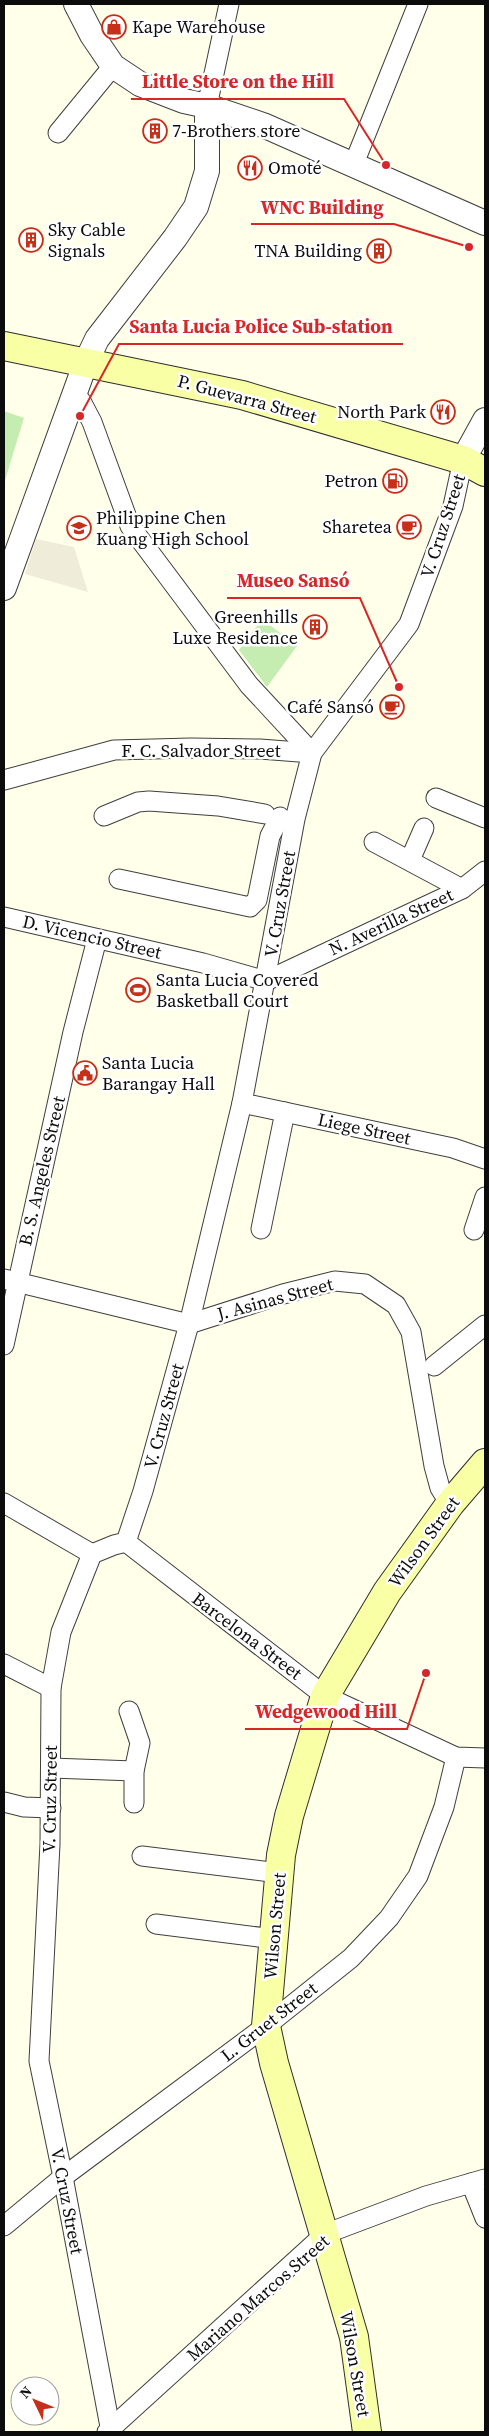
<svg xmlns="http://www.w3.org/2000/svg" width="489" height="2436" font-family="'Source Serif 4',serif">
<rect width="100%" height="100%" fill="#ffffea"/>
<g fill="#c5edb1">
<path d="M 4,411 L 24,418 L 4,484 Z"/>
<path d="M 262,619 L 297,646 L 267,687 L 239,650 Z"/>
</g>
<path fill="#efedd9" d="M 36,539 L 74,547 L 88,592 L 25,574 Z"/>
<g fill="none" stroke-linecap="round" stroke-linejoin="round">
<g stroke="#3f3f3f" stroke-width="21">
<g id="minor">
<path d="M 207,106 L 229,4"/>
<path d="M 58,133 L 113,66"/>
<path d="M 353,166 L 418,4"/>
<path d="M 73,396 L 81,401 L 92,422 L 130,526 L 249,685 L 312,753"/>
<path d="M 4,780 L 114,750 L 191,748 L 260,749 L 312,753"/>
<path d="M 436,798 L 485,818"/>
<path d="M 104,816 L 138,802 L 149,801 L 218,806 L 265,814"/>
<path d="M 374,842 L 462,889"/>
<path d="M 410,860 L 424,828"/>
<path d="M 119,879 L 250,907 L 257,900 L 270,836 L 280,817"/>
<path d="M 4,917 L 203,963 L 266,981"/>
<path d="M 266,981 L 462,889 L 485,871"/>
<path d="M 242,1103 L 453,1148 L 485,1159"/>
<path d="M 261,1229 L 285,1112"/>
<path d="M 474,1230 L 485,1197"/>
<path d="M 4,1279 L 189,1324 L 283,1294 L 335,1281 L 365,1284 L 396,1305 L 411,1332 L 434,1466 L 440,1488 L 450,1504"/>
<path d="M 4,1345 L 73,1032 L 97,939"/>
<path d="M 434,1366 L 485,1325"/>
<path d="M 4,1503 L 92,1554"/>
<path d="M 126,1542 L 325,1696 L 456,1757 L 485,1758"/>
<path d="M 4,1664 L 51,1688"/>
<path d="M 129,1711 L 140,1743 L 134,1771 L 134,1803"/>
<path d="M 51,1768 L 134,1771"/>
<path d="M 4,1802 L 24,1807 L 51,1808"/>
<path d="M 142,1856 L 279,1873"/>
<path d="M 156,1924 L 274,1939"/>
<path d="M 471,2183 L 485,2218"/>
<path d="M 4,2226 L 63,2177 L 266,2026 L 351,1958 L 389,1918 L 418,1876 L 444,1807 L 456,1757"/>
<path d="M 107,2432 L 325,2234 L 426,2196 L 485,2179"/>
<path d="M 111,2432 L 63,2177 L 39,2061 L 50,1844 L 51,1688 L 61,1632 L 92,1554 L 114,1545 L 126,1542 L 143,1491 L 189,1324 L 242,1103 L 295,819 L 312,753 L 409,624 L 453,506 L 463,460"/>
</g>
</g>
<g stroke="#3f3f3f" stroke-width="26">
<g id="tertiary">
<path d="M 76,4 L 92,35 L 113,66 L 140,84 L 184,101 L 207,106 L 263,125 L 485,223"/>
<path d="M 463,460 L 485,420"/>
<path d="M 4,588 L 86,362 L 97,339 L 175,238 L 196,207 L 207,171 L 207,106"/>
</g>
</g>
<g stroke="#2e2e2e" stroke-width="30">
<g id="secondary">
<path d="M 4,346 L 242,395 L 463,460 L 485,472"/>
<path d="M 367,2432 L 354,2337 L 274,2063 L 266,2026 L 281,1855 L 289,1816 L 325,1696 L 387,1592 L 450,1504 L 485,1463"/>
</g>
</g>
<use href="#minor" stroke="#fff" stroke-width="19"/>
<use href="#tertiary" stroke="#fff" stroke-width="24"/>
<use href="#secondary" stroke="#f9ffa5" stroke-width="28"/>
</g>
<defs>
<g id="shop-ring" transform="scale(1.25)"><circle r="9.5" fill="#fff" stroke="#c72f18" stroke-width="1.5"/><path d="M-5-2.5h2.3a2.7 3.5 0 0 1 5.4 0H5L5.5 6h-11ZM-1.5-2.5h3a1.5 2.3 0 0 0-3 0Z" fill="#c72f18"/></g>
<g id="building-ring" transform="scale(1.25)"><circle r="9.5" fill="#fff" stroke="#c72f18" stroke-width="1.5"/><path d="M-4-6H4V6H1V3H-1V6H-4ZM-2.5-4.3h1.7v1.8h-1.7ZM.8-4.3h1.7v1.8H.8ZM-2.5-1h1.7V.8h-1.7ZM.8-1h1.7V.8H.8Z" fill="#c72f18"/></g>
<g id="restaurant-ring" transform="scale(1.25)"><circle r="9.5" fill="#fff" stroke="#c72f18" stroke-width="1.5"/><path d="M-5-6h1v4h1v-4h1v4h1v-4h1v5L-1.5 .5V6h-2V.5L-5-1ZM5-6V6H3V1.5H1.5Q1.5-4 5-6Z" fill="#c72f18"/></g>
<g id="fuel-ring" transform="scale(1.25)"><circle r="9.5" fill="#fff" stroke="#c72f18" stroke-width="1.5"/><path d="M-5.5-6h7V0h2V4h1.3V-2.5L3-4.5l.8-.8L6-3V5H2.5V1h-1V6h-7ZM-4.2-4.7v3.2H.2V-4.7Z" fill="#c72f18"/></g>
<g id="cafe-ring" transform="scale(1.25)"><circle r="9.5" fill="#fff" stroke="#c72f18" stroke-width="1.5"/><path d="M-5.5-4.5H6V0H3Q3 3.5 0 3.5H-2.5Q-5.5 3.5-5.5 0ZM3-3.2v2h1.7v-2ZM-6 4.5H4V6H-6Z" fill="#c72f18"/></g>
<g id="school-ring" transform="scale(1.25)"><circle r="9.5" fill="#fff" stroke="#c72f18" stroke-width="1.5"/><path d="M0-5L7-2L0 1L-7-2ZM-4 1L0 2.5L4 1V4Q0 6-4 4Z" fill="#c72f18"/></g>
<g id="stadium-ring" transform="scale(1.25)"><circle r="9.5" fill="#fff" stroke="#c72f18" stroke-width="1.5"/><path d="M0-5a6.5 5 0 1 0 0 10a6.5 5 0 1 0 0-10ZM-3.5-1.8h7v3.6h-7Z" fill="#c72f18"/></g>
<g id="civic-ring" transform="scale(1.25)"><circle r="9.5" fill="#fff" stroke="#c72f18" stroke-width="1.5"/><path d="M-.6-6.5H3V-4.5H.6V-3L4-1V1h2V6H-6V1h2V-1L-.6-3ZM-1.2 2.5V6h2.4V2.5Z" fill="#c72f18"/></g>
</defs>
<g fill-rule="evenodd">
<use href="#shop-ring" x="114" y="27"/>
<use href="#building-ring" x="155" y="131"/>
<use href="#restaurant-ring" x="250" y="168"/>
<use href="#building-ring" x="31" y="240"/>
<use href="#building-ring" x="379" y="251"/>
<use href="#restaurant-ring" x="443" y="412"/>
<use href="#fuel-ring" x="395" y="481"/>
<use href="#cafe-ring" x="409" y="527"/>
<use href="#school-ring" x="79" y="528"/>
<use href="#building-ring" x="315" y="627"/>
<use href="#cafe-ring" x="392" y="707"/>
<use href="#stadium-ring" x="138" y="990"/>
<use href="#civic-ring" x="85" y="1073"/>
</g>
<g text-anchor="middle" stroke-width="5" stroke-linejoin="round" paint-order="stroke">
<g font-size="18" fill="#0c0c0c" stroke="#fff" text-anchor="start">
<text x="132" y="33">Kape Warehouse</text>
<text x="172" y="137">7-Brothers store</text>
<text x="268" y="174">Omoté</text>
<text x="48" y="236">Sky Cable<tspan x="48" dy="21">Signals</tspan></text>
<text x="362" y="257" text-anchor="end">TNA Building</text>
<text x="426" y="418" text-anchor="end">North Park</text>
<text x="378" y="487" text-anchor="end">Petron</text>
<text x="96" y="524">Philippine Chen<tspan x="96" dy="21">Kuang High School</tspan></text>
<text x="392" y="533" text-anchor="end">Sharetea</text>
<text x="298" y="623" text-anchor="end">Greenhills<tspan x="298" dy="21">Luxe Residence</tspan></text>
<text x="374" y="713" text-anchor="end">Café Sansó</text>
<text x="156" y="986">Santa Lucia Covered<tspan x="156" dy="21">Basketball Court</tspan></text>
<text x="102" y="1069">Santa Lucia<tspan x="102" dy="21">Barangay Hall</tspan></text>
</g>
<g font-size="18" fill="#0c0c0c" stroke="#fff">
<text transform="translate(247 399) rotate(15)" y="6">P. Guevarra Street</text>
<text transform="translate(443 526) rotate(-72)" y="6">V. Cruz Street</text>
<text x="201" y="757">F. C. Salvador Street</text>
<text transform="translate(280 904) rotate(-80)" y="6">V. Cruz Street</text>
<text transform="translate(391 922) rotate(-25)" y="6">N. Averilla Street</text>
<text transform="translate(92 937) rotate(13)" y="6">D. Vicencio Street</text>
<text transform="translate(364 1129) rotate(12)" y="6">Liege Street</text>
<text transform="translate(42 1171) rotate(-77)" y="6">B. S. Angeles Street</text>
<text transform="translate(275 1299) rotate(-15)" y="6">J. Asinas Street</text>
<text transform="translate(164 1416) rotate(-75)" y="6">V. Cruz Street</text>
<text transform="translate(424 1542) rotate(-54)" y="6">Wilson Street</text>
<text transform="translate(247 1636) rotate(37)" y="6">Barcelona Street</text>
<text transform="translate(50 1799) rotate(-89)" y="6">V. Cruz Street</text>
<text transform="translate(275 1926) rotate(-85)" y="6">Wilson Street</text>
<text transform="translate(269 2022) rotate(-38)" y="6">L. Gruet Street</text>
<text transform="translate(67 2201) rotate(79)" y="6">V. Cruz Street</text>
<text transform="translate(258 2298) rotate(-41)" y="6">Mariano Marcos Street</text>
<text transform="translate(355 2364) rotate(80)" y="6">Wilson Street</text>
</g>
</g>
<path fill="none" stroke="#d62828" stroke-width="2" d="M386 165L344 99H131M469 247L394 224H251M80 416L119 344H403M399 687L360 598H227M426 1673L407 1729H245"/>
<g fill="#d62828" stroke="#fff" stroke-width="2">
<circle cx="386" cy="165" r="5"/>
<circle cx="469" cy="247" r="5"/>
<circle cx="80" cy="416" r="5"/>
<circle cx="399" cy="687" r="5"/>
<circle cx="426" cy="1673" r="5"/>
</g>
<g font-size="19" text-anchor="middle" font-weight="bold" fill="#d62828" stroke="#fff" stroke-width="5" stroke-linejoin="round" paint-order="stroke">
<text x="238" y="88">Little Store on the Hill</text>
<text x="322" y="214">WNC Building</text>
<text x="261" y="333">Santa Lucia Police Sub-station</text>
<text x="293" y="587">Museo Sansó</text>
<text x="326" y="1718">Wedgewood Hill</text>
</g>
<rect width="489" height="2436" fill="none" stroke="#0c0c0c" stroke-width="10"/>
<g transform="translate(35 2401) rotate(313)"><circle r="24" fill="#ffffff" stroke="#9e9e9e"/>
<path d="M0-4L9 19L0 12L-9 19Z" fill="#c72f18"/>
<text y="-8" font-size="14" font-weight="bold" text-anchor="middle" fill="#0c0c0c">N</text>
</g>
</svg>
